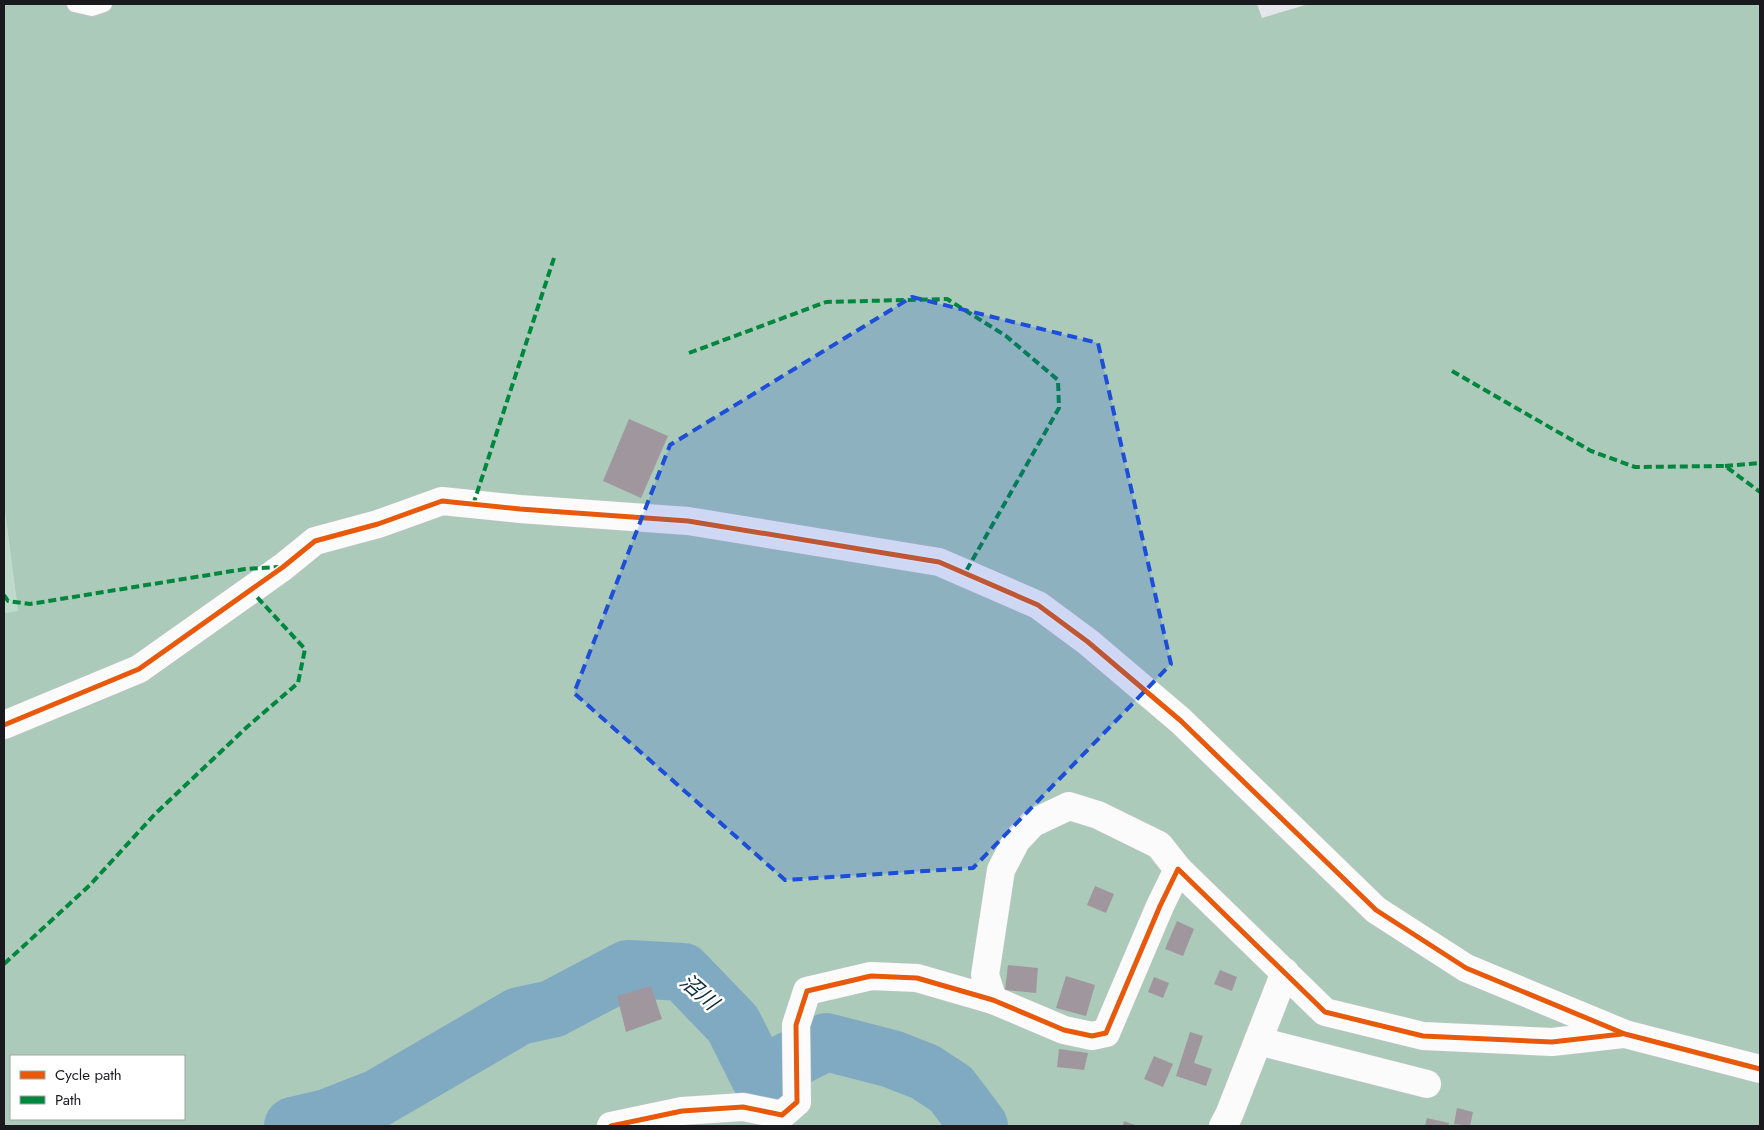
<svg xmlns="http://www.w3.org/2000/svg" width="1764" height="1130" font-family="Jost,'Noto Sans JP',sans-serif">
<rect width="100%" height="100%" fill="#e5e6ec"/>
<path fill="#bddaca" d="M 4,504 L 18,611 L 4,613 Z"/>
<path fill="#abcab9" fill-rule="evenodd" d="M 4,4 L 1257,4 L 1262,18 L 1309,4 L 1759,4 L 1760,5 L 1760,1126 L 4,1126 L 4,613 L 18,611 L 4,504 ZM 11,1056 L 184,1056 L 184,1119 L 11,1119 Z"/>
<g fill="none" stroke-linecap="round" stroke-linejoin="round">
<path stroke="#80aac2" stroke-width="58" d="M 293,1126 L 327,1118 L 378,1098 L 519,1016 L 552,1009 L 628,969 L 683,972 L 733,1024 L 759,1076 L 826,1042 L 892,1059 L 925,1072 L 951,1089 L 979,1126"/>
</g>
<g fill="#a0979e">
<path d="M 629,419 L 668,436 L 641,498 L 603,481 Z"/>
<path d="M 1095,886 L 1114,894 L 1106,913 L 1087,905 Z"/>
<path d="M 1177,921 L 1194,929 L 1183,956 L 1165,949 Z"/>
<path d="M 1008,965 L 1038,968 L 1036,993 L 1005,990 Z"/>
<path d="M 1220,970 L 1237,977 L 1232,991 L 1214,984 Z"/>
<path d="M 1066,976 L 1095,985 L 1086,1016 L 1056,1008 Z"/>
<path d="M 1154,977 L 1169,983 L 1163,998 L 1148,992 Z"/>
<path d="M 651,986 L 662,1019 L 626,1032 L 617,996 Z"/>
<path d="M 1190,1032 L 1203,1036 L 1194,1063 L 1212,1069 L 1206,1086 L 1176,1076 Z"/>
<path d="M 1059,1049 L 1088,1053 L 1084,1070 L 1057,1067 Z"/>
<path d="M 1154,1056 L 1173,1064 L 1163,1087 L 1144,1079 Z"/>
<path d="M 1457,1108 L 1473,1112 L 1470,1126 L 1454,1124 Z"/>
<path d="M 1427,1118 L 1449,1123 L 1448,1126 L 1425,1126 Z"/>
<path d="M 1124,1121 L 1138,1126 L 1123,1126 Z"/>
</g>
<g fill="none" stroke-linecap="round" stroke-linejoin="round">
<g stroke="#c3c4c9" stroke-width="18">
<path id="service" d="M 75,4 L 92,8 L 104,4"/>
</g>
<g stroke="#c3c4c9" stroke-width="29">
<g id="minor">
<path d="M 4,725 L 139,669 L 283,567 L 315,541 L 378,524 L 442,501 L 520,509 L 688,521 L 939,562 L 1038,605 L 1088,642 L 1181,721 L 1376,910 L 1466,968 L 1625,1034 L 1760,1069"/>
<path d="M 993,1000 L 985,975 L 1001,870 L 1016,841 L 1033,823 L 1069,806 L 1098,815 L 1159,845 L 1178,869"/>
<path d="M 1258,1041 L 1427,1084"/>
<path d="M 611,1126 L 682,1111 L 743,1107 L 782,1115 L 797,1102 L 796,1025 L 807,991 L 871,976 L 917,978 L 993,1000 L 1064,1030 L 1092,1036 L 1106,1033 L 1160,906 L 1178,869 L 1325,1012 L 1423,1036 L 1552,1042 L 1623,1034"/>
<path d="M 1223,1126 L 1229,1115 L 1285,972"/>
</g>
</g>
<use href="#service" stroke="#fbfbfc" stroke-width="16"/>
<use href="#minor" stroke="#fbfbfc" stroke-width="28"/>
<g stroke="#00873e" stroke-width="4" stroke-dasharray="8 4" stroke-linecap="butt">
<path d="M 689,353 L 826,302 L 947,299 L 1006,336 L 1058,380 L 1059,408 L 965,573"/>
<path d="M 1452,371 L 1591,451 L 1635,467 L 1725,466 L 1760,492"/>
<path d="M 1725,466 L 1760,463"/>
<path d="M 473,505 L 554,258"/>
<path d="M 4,595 L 8,601 L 30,604 L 245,569 L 280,567"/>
<path d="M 4,964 L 90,885 L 155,814 L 247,727 L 298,683 L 305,649 L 256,596"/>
</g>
<g stroke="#fff" stroke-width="8">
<g id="cycleway">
<path d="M 4,725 L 139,669 L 283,567 L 315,541 L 378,524 L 442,501 L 520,509 L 688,521 L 939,562 L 1038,605 L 1088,642 L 1181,721 L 1376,910 L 1466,968 L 1625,1034 L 1760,1069"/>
<path d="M 611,1126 L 682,1111 L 743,1107 L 782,1115 L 797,1102 L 796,1025 L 807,991 L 871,976 L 917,978 L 993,1000 L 1064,1030 L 1092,1036 L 1106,1033 L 1160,906 L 1178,869 L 1325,1012 L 1423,1036 L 1552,1042 L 1622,1034"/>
</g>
</g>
<use href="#cycleway" stroke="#e8590c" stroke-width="5"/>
</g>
<path fill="#1d4ed8" fill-opacity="0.2" stroke="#1d4ed8" stroke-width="4" stroke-dasharray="10 6" stroke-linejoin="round" d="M 912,297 L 1098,343 L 1171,664 L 973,868 L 785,880 L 574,693 L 670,445 Z"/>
<g text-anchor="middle" stroke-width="5" stroke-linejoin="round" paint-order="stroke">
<g font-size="21" font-style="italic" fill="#102d3b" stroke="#fff">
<text transform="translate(699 992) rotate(41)" y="7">沼川</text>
</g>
</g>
<rect width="1764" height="1130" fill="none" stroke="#1a1a1e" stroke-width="10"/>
<rect x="10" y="1055" width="175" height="65" fill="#ffffff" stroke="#a3a3a5"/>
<rect x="20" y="1071" width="25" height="8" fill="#e8590c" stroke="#a3a3a5"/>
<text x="55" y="1080" font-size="15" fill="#1a1a1e">Cycle path</text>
<rect x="20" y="1096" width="25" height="8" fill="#00873e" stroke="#a3a3a5"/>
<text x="55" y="1105" font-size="15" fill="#1a1a1e">Path</text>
</svg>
